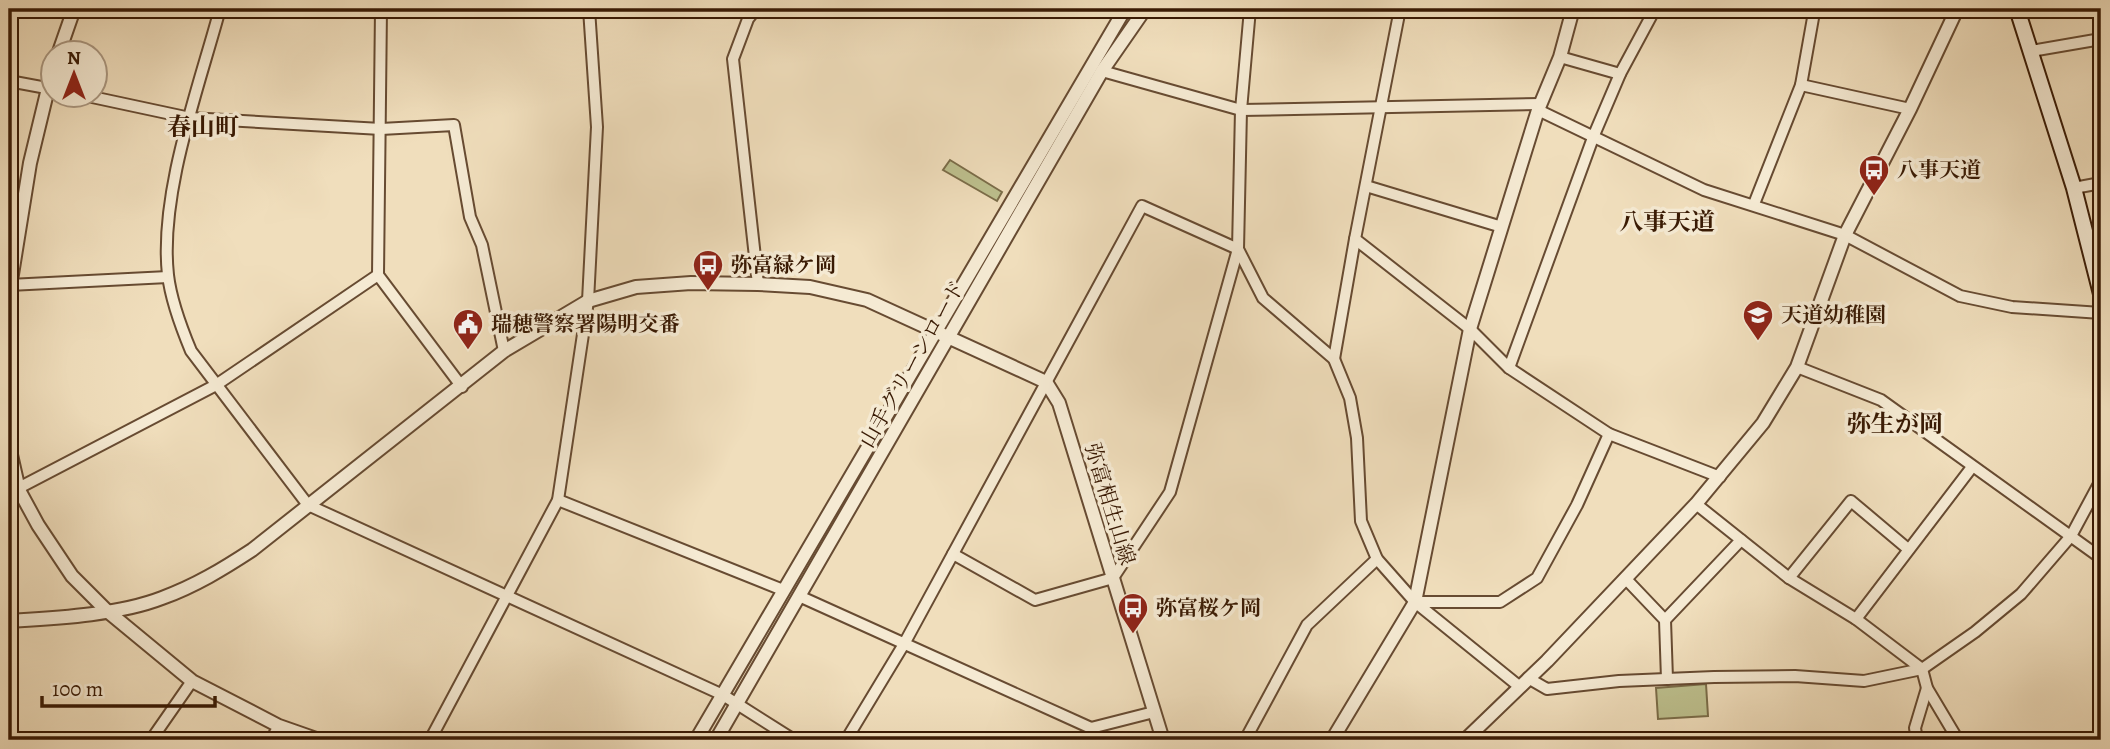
<svg xmlns="http://www.w3.org/2000/svg" width="2110" height="749" font-family="Alegreya,'Noto Serif JP',serif">
<rect width="100%" height="100%" fill="#f0debc"/>
<filter id="stains"><feTurbulence type="fractalNoise" baseFrequency=".00286" numOctaves="4"/><feColorMatrix values="0 0 0 0 .2 0 0 0 0 .09 0 0 0 0 .02 0 0 0 .5 -.17"/></filter>
<radialGradient id="worn" r=".72"><stop offset=".6" stop-color="#630" stop-opacity="0"/><stop offset="1" stop-color="#630" stop-opacity=".3"/></radialGradient>
<g fill="#bdc08e" stroke="#7b6d49" stroke-width="2">
<path d="M 950,160 L 1002,192 L 997,201 L 943,170 Z"/>
<path d="M 1706,684 L 1708,716 L 1658,719 L 1656,688 Z"/>
</g>
<g fill="none" stroke-linecap="round" stroke-linejoin="round">
<g stroke="#674b32" stroke-width="14">
<g id="minor">
<path d="M 220,9 C 199,87 159,194 168,275 C 171,301 181,327 191,351 L 308,505 L 723,695 L 794,740"/>
<path d="M 381,9 L 378,275 L 462,387"/>
<path d="M 756,9 L 748,19 L 733,59 L 758,284"/>
<path d="M 1400,9 L 1355,239 L 1470,329 L 1509,368 L 1609,434 L 1720,477"/>
<path d="M 2031,51 L 2101,39"/>
<path d="M 1560,57 L 1620,74"/>
<path d="M 1102,71 L 1241,110 L 1541,104"/>
<path d="M 9,81 L 52,89"/>
<path d="M 1801,85 L 1910,109"/>
<path d="M 78,94 L 190,118 L 381,129 L 454,125 L 470,217 L 482,245 L 504,351"/>
<path d="M 1538,110 L 1704,190 L 1845,235 L 1960,296 L 2012,307 L 2101,313"/>
<path d="M 1366,186 L 1502,227"/>
<path d="M 2074,188 L 2101,183"/>
<path d="M 1754,204 L 1801,85 L 1813,18 L 1809,9"/>
<path d="M 9,285 L 168,277"/>
<path d="M 1334,359 L 1355,239"/>
<path d="M 1797,367 L 1881,400 L 2101,558"/>
<path d="M 1509,368 L 1594,135 L 1620,74 L 1655,9"/>
<path d="M 9,493 L 216,385 L 378,275"/>
<path d="M 558,500 L 783,590"/>
<path d="M 1696,504 L 1789,578 L 1856,619 L 1922,669 L 1927,688 L 1958,740"/>
<path d="M 953,554 L 1035,600 L 1113,578 L 1170,492 L 1238,249 L 1241,110 L 1250,9"/>
<path d="M 1625,578 L 1665,620 L 1667,679"/>
<path d="M 1789,578 L 1851,501 L 1908,549"/>
<path d="M 799,596 L 1091,728 L 1154,712"/>
<path d="M 1415,602 L 1500,602 L 1537,578 L 1577,505 L 1609,434"/>
<path d="M 1856,619 L 1972,467"/>
<path d="M 1665,620 L 1741,540"/>
<path d="M 1528,678 L 1547,689 L 1619,681 L 1714,677 L 1795,676 L 1864,681 L 1922,669 L 1975,632 L 2021,594 L 2071,536 L 2101,480"/>
<path d="M 151,740 L 192,681"/>
<path d="M 271,740 L 279,726"/>
<path d="M 430,740 L 558,500 L 588,301 L 597,127 L 589,9"/>
<path d="M 846,740 L 904,644 L 1142,206 L 1238,249 L 1263,298 L 1334,359 L 1350,398 L 1357,438 L 1361,521 L 1377,559 L 1415,602 L 1520,687"/>
<path d="M 1245,740 L 1307,625 L 1377,559"/>
<path d="M 1917,740 L 1915,728 L 1927,688"/>
</g>
</g>
<g stroke="#674b32" stroke-width="16">
<g id="tertiary">
<path d="M 59,52 L 74,9"/>
<path d="M 9,293 L 30,163 L 52,72"/>
<path d="M 9,446 L 19,490 L 38,525 L 72,576 L 106,610 L 192,681 L 279,726 L 319,740"/>
<path d="M 9,621 C 57,618 118,615 162,598 C 195,586 223,569 252,550 L 504,351 L 588,301 L 636,287 L 691,283 L 758,284 L 810,287 L 867,300 L 1046,382 L 1059,403 L 1163,740"/>
<path d="M 696,740 L 1125,9"/>
<path d="M 716,740 L 1102,71 L 1145,9"/>
<path d="M 1332,740 L 1415,602 L 1470,329 L 1538,110 L 1560,57 L 1573,9"/>
<path d="M 1465,740 L 1547,661 L 1696,504 L 1763,423 L 1797,367 L 1845,235 L 1910,109 L 1957,9"/>
</g>
</g>
<g stroke="#391a04" stroke-width="18">
<path id="secondary" d="M 2017,9 L 2074,188 L 2101,294"/>
</g>
<use href="#minor" stroke="#f5ead3" stroke-width="10"/>
<use href="#tertiary" stroke="#f5ead3" stroke-width="12"/>
<use href="#secondary" stroke="#f5ead3" stroke-width="14"/>
</g>
<defs>
<g id="bus-pin" transform="scale(1.575)"><path d="M0 17L-7.5 6A9.5 9.5 0 1 1 7.5 6Z" fill="#8f2418" stroke="#f5ead3"/><path d="M-5-6H5V4H4V6H2V4H-2V6H-4V4H-5ZM-3.5-4V0h7V-4ZM-3.5 1.2v1.5H-2V1.2ZM2 1.2v1.5H3.5V1.2Z" fill="#fff"/></g>
<g id="school-pin" transform="scale(1.575)"><path d="M0 17L-7.5 6A9.5 9.5 0 1 1 7.5 6Z" fill="#8f2418" stroke="#f5ead3"/><path d="M0-5L7-2L0 1L-7-2ZM-4 1L0 2.5L4 1V4Q0 6-4 4Z" fill="#fff"/></g>
<g id="civic-pin" transform="scale(1.575)"><path d="M0 17L-7.5 6A9.5 9.5 0 1 1 7.5 6Z" fill="#8f2418" stroke="#f5ead3"/><path d="M-.6-6.5H3V-4.5H.6V-3L4-1V1h2V6H-6V1h2V-1L-.6-3ZM-1.2 2.5V6h2.4V2.5Z" fill="#fff"/></g>
</defs>
<g fill-rule="evenodd">
<use href="#bus-pin" x="1874" y="170"/>
<use href="#bus-pin" x="708" y="265"/>
<use href="#school-pin" x="1758" y="315"/>
<use href="#civic-pin" x="468" y="324"/>
<use href="#bus-pin" x="1133" y="608"/>
</g>
<g text-anchor="middle" stroke-width="7" stroke-linejoin="round" paint-order="stroke">
<g font-size="21" font-weight="bold" fill="#391a04" stroke="#f5ead3" text-anchor="start">
<text x="1897" y="177">八事天道</text>
<text x="731" y="272">弥富緑ケ岡</text>
<text x="1781" y="322">天道幼稚園</text>
<text x="491" y="331">瑞穂警察署陽明交番</text>
<text x="1156" y="615">弥富桜ケ岡</text>
</g>
<g font-size="21" fill="#391a04" stroke="#f5ead3">
<text transform="translate(912 364) rotate(-60)" y="7">山手グリーンロード</text>
<text transform="translate(1110 504) rotate(73)" y="7">弥富相生山線</text>
</g>
<g font-size="24" font-weight="bold" fill="#391a04" stroke="#f5ead3">
<text x="203" y="135">春山町</text>
<text x="1667" y="230">八事天道</text>
<text x="1895" y="432">弥生が岡</text>
</g>
</g>
<rect width="2110" height="749" fill="none" stroke="#f0debc" stroke-width="35"/>
<rect x="10" y="10" width="2089" height="728" fill="none" stroke="#391a04" stroke-width="3.5"/>
<rect x="18" y="18" width="2075" height="714" fill="none" stroke="#391a04" stroke-width="2"/>
<g transform="translate(74 74)"><circle r="33" fill="#f5ead3" stroke="#aa9780" stroke-width="2"/>
<path d="M0-5L12 26L0 18L-12 26Z" fill="#8f2418"/>
<text y="-10" font-size="19" font-weight="bold" text-anchor="middle" fill="#391a04">N</text>
</g>
<path d="M42 696v10h173v-10" fill="none" stroke="#391a04" stroke-width="3.5"/>
<text x="52" y="696" font-size="21" fill="#391a04" stroke="#f5ead3" stroke-width="5" paint-order="stroke">100 m</text>
<rect width="100%" height="100%" filter="url(#stains)"/>
<rect width="100%" height="100%" fill="url(#worn)"/>
</svg>
